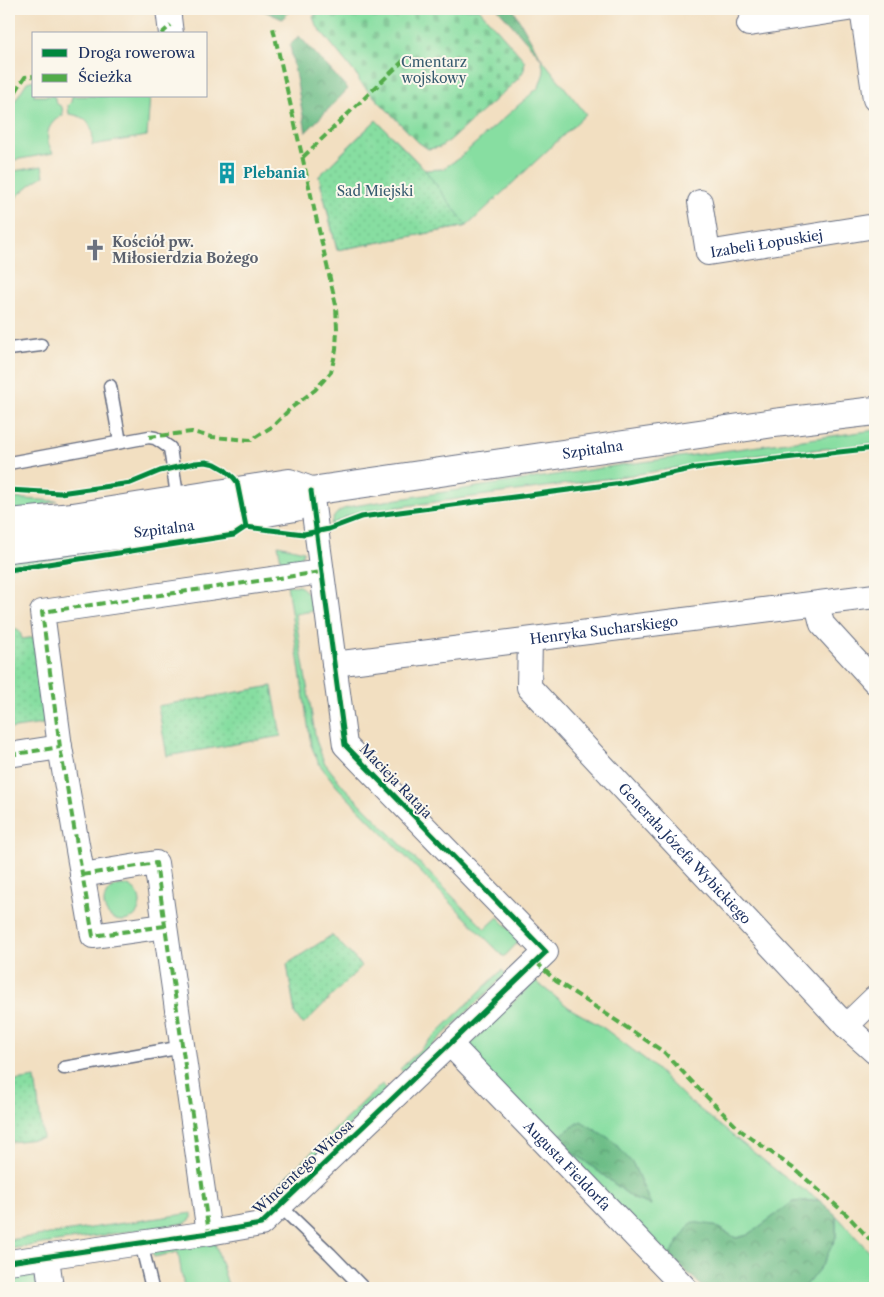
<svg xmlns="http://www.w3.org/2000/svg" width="884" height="1297" font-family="'Libre Caslon Text',serif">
<defs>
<pattern id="forest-crowns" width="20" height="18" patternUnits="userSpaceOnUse" patternTransform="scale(1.25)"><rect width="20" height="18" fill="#6dbd87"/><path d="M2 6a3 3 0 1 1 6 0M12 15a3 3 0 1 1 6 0" fill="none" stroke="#599a72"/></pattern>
<pattern id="cemetery-stones" width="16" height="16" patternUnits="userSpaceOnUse" patternTransform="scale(1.25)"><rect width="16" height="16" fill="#87dea1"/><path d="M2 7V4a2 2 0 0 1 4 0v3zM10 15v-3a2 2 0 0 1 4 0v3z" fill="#74bf8d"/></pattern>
<pattern id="park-dots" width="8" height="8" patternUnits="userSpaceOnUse" patternTransform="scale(1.25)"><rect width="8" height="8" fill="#87dea1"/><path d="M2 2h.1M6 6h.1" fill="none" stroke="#74bf8d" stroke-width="1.8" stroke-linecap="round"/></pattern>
</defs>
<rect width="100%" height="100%" fill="#fbf7ec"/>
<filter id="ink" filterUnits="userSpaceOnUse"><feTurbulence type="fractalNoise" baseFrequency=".02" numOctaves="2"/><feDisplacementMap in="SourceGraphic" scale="10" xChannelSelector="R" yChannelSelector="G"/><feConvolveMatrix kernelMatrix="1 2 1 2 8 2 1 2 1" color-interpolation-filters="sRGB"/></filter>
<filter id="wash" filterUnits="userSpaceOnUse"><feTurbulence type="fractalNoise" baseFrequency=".0096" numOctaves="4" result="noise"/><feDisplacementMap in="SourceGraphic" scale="20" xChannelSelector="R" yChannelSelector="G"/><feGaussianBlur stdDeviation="1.12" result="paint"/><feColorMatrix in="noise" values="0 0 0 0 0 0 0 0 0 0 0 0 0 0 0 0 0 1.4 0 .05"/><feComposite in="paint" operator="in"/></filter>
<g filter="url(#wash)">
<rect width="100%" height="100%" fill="#f2dfc1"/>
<g fill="#87dea1" stroke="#518680" fill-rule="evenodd">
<path d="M 541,58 L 586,114 L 467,226 L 337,250 L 319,176 L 376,120 L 425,170 L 443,169 L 459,158 L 539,87 L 544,72 Z"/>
<path d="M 34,80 L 34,96 L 54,96 L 56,103 L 62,107 L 63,115 C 47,123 43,137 53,153 L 9,161 L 9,110 L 27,82 Z"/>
<path d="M 72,96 L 150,96 L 147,136 L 92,145 C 95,127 87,116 69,114 L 68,105 L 71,102 Z"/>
<path d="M 42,166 L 44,176 C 29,184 19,194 9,206 L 9,172 Z"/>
<path d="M 875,430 L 875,444 L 760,455 L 612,478 L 354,513 L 330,525 C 336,511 339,510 353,506 L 614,466 Z"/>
<path d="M 9,498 L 57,501 L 18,512 L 9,512 Z"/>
<path d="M 218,533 L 9,567 L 9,558 Z"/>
<path d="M 278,545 L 304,551 C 300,562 294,565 283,571 Z"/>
<path d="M 287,585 C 290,586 296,585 299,586 C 309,590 311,603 313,611 L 295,614 L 316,740 L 324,762 L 342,785 L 485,929 L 498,917 L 520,940 L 504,957 L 338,788 L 319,764 L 311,745 Z"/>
<circle cx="122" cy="903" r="18"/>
<path d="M 502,970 L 506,974 L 404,1073 L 400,1069 Z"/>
<path d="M 535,981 L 571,1009 L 601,1026 L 650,1063 L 688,1100 L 782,1175 L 819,1200 L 793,1202 L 748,1235 L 736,1238 L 713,1225 L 669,1255 L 467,1057 L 470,1044 ZM 557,1143 L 633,1164 L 651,1205 L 634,1199 L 581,1158 Z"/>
<path d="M 382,1084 L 387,1089 L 262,1209 L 258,1204 Z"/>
<path d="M 192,1213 L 192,1218 L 186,1223 L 9,1249 L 9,1240 Z"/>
<path d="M 836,1215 L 875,1258 L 875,1288 L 804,1288 L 823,1264 L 836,1237 Z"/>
<path d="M 215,1243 L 229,1288 L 184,1288 L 178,1252 L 154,1257 L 152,1252 Z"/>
<path d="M 26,1272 L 35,1277 L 37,1288 L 9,1288 L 9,1275 Z"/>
</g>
<g fill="url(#forest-crowns)" stroke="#447672">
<path d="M 262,9 L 292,9 L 282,19 L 262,10 Z"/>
<path d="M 498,9 L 513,9 L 541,58 Z"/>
<path d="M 299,36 L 348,89 L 306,132 L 290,45 Z"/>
<path d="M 581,1121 L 612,1140 L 633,1164 L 651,1205 L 634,1199 L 581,1158 L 556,1143 L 556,1138 Z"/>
<path d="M 819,1200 L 836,1215 L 836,1237 L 823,1264 L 804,1288 L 704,1288 L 669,1255 L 692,1222 L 713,1225 L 736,1238 L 748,1235 L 793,1202 Z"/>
</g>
<path fill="url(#cemetery-stones)" stroke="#518680" d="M 319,9 L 479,9 L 524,60 C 526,70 523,72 517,80 L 449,141 L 440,147 L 428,149 L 418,142 L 359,81 L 359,78 L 316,25 L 313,17 Z"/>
<g fill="url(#park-dots)" stroke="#518680">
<path d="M 376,120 L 425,170 L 467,226 L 337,250 L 319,176 Z"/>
<path d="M 9,625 L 20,632 L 22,639 L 37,637 L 49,723 L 9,729 Z"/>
<path d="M 272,686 L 281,736 L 167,756 L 158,706 Z"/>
<path d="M 332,935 L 362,966 L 303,1025 L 295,1014 L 287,964 Z"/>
<path d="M 35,1078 L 43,1138 L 11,1142 L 9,1126 L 9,1082 Z"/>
</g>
</g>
<g filter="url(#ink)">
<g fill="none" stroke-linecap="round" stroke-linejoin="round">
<g stroke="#666d81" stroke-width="15">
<g id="service">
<path d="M 9,349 L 41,345"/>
<path d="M 110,386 L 120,442"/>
<path d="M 9,463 L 149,437 L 155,438 L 160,441 L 170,448 L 178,502"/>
<path d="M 64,1068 L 183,1047"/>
<path d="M 280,1206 L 330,1254 L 363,1288"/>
<path d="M 141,1243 L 152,1288"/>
</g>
</g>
<g stroke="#666d81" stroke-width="26">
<g id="minor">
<path d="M 168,9 L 171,34"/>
<path d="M 862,9 L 875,99"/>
<path d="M 749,24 L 848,9"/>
<path id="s1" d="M 700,202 L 708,253 L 875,226"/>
<path d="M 817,604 L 822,624 L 875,682"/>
<path id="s2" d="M 530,640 L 529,687 L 846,1026 L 875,1052"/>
<path id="s3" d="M 334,664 L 875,596"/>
<path d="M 9,755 L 60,747"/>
<path d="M 82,875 L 156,863 L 209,1233"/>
<path d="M 165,926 L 93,936 L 60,747 L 42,612 L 321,572"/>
<path d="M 846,1026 L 875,998"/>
<path id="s4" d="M 450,1044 L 685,1288"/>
<path d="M 47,1257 L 51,1288"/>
<path d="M 9,1262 L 209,1233 L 261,1224 L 546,952 L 345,745 L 311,491"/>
</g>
</g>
<g stroke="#666d81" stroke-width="30">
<g id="tertiary">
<path id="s5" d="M 9,523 L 73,517 L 289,483 L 311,491 L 774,423 L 875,411"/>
<path id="s6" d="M 9,548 L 182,527 L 295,507 L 311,491"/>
</g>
</g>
<use href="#service" stroke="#fff" stroke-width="12"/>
<use href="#minor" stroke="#fff" stroke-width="24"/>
<use href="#tertiary" stroke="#fff" stroke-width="28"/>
<g stroke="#52ab49" stroke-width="4" stroke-dasharray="8 4" stroke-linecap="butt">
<path d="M 161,34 L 171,25"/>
<path d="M 9,102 L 25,77 L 34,76"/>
<path d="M 303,157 L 403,61"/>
<path d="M 149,437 L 192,432 L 212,437 L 251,440 L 273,426 L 291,408 L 315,390 L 331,372 L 336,350 L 337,329 L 336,305 L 273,28"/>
<path d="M 9,755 L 60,747"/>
<path d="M 82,875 L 156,863 L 209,1233"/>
<path d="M 165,926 L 93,936 L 60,747 L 42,612 L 321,572"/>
<path d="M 536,962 L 556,981 L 664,1052 L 696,1086 L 740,1130 L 797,1171 L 847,1215 L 875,1245"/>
</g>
<g stroke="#fbf7ec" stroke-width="8">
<g id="cycleway">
<path d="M 9,490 L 60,493 L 131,483 L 160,471 L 195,463 L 206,462 L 215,464 L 224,469 L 234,478 L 237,482 L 246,527"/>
<path d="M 9,570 L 234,535 L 246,527 L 304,534 L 329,529 L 361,517 L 622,483 L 696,468 L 875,448"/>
<path d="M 9,1262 L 209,1233 L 261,1224 L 546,952 L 345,745 L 311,491"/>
</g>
</g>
<use href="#cycleway" stroke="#00873e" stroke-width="5"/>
</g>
</g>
<defs>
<g id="building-bare" transform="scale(1.725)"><path d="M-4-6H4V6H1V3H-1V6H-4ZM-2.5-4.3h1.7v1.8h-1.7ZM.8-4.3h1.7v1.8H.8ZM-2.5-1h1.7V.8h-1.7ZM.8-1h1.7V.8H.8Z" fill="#0f9aa8" stroke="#fbf7ec" stroke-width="2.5" paint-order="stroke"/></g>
<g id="church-bare" transform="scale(1.725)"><path d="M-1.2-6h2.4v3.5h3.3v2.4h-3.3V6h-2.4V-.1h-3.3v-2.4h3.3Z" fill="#6b7280" stroke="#fbf7ec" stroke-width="2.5" paint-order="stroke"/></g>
</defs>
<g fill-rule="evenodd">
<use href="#building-bare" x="227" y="173"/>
<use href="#church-bare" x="95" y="250"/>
</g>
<g text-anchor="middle" stroke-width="4" stroke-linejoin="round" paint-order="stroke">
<g font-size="14" fill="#365b6f" stroke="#fbf7ec">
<text x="434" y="67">Cmentarz<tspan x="434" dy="16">wojskowy</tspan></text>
<text x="375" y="196">Sad Miejski</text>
</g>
<g font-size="14" font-weight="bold" fill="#0d838f" stroke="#fbf7ec" text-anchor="start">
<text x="243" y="178">Plebania</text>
</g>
<g font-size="14" fill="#1b2f5e" stroke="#fbf7ec">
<text dy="5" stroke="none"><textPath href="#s1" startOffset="111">Izabeli Łopuskiej</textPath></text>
<text dy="5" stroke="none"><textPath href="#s5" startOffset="591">Szpitalna</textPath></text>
<text dy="5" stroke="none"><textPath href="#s6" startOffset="156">Szpitalna</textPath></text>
<text dy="5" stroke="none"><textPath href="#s3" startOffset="272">Henryka Sucharskiego</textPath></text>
<text transform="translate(396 781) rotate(46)" y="5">Macieja Rataja</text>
<text dy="5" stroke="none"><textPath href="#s2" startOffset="275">Generała Józefa Wybickiego</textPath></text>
<text dy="5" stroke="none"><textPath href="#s4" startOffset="169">Augusta Fieldorfa</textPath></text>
<text transform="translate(303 1167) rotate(-43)" y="5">Wincentego Witosa</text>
</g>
<g font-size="14" font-weight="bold" fill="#5b616d" stroke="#fbf7ec" text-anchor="start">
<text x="112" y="247">Kościół pw.<tspan x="112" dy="16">Miłosierdzia Bożego</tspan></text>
</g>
</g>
<rect width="884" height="1297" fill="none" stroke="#fbf7ec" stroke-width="30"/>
<rect x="32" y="32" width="175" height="65" fill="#fbf7ec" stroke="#a1a7b3"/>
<rect x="42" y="49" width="25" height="8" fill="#00873e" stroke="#a1a7b3"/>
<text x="78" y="58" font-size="15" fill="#1b2f5e">Droga rowerowa</text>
<rect x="42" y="74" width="25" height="8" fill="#52ab49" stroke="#a1a7b3"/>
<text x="78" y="82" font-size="15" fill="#1b2f5e">Ścieżka</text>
</svg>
